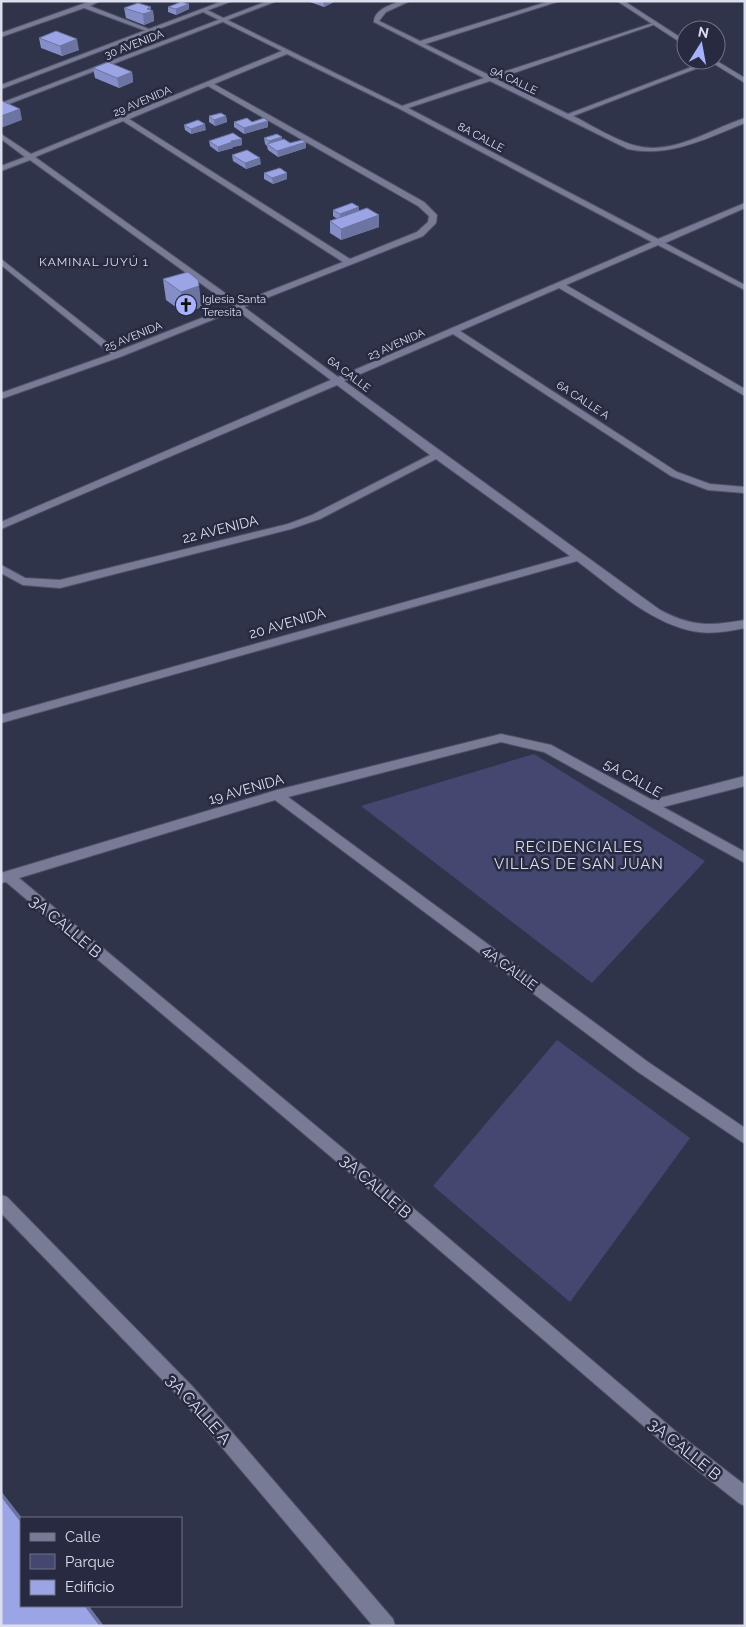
<svg xmlns="http://www.w3.org/2000/svg" width="746" height="1627" font-family="Raleway,sans-serif">
<rect width="100%" height="100%" fill="#30344b"/>
<g fill="#444870">
<path d="M 534,754 L 705,861 L 592,983 L 361,806 Z"/>
<path d="M 557,1040 L 690,1138 L 570,1302 L 433,1186 Z"/>
</g>
<g fill="none" stroke-linecap="round" stroke-linejoin="round">
<g stroke="#505266" stroke-width="2">
<g id="minor">
<path d="M 91,1 L 100,1 L 90,6 L 154,31 L 149,32 L 84,8 L 1,37 L 1,33 Z"/>
<path d="M 401,1 L 410,1 L 386,12 L 379,21 L 420,41 L 550,1 L 560,1 L 425,44 L 491,76 L 656,22 L 656,24 L 496,79 L 568,114 L 710,60 L 716,61 L 573,116 C 593,126 613,139 633,145 C 672,157 710,129 745,118 L 745,123 C 707,138 670,158 628,149 L 490,81 L 408,108 L 658,239 L 745,203 L 745,208 L 665,243 L 745,285 L 745,290 L 658,245 L 566,285 L 745,389 L 745,396 L 559,288 L 460,331 L 677,472 L 710,484 L 745,487 L 745,493 L 708,490 L 671,476 L 453,334 L 344,381 L 660,610 C 691,627 711,626 745,620 L 745,628 C 730,631 714,634 699,632 C 655,627 612,587 577,561 L 1,723 L 1,715 L 570,556 L 436,459 L 320,519 L 291,529 L 60,588 L 23,585 L 1,573 L 1,565 L 25,578 L 60,580 L 288,524 L 312,515 L 430,455 L 337,385 L 1,529 L 1,522 L 331,380 L 237,310 L 120,357 L 1,399 L 1,393 L 111,354 L 1,265 L 1,259 L 118,351 L 232,306 L 30,160 L 1,171 L 1,166 L 25,157 L 1,139 L 1,134 L 31,154 L 282,51 L 203,12 L 205,9 L 402,106 L 484,78 L 374,22 C 374,10 390,5 401,1 ZM 287,54 L 400,109 L 652,242 L 338,377 L 244,307 L 423,236 L 436,223 L 437,215 L 424,202 L 214,84 ZM 208,86 L 418,206 L 429,216 L 428,222 L 417,232 L 350,259 L 129,119 ZM 123,121 L 343,262 L 239,303 L 35,157 Z"/>
<path d="M 501,734 L 551,745 L 652,800 L 745,776 L 745,786 L 663,807 L 745,852 L 745,863 L 544,752 L 501,742 L 288,797 L 648,1062 L 745,1128 L 745,1144 L 638,1072 L 275,800 L 19,878 L 346,1151 L 680,1435 L 745,1485 L 745,1506 L 739,1503 L 668,1447 L 336,1161 L 6,882 L 1,883 L 1,873 L 277,790 Z"/>
<path d="M 1,1195 L 7,1197 L 193,1387 L 393,1619 L 395,1626 L 373,1626 L 181,1399 L 1,1213 Z"/>
</g>
</g>
<g stroke="#505266" stroke-width="2">
<g id="tertiary">
<path d="M 223,1 L 232,1 L 1,89 L 1,85 Z"/>
<path d="M 268,1 L 277,1 L 1,107 L 1,103 Z"/>
<path d="M 617,1 L 624,1 L 686,41 L 686,46 Z"/>
<path d="M 708,60 L 715,60 L 745,78 L 745,83 Z"/>
</g>
</g>
<use href="#minor" fill="#777b96" fill-rule="evenodd"/>
<use href="#tertiary" fill="#777b96" fill-rule="evenodd"/>
</g>
<g fill="#858ec6">
<path d="M 307,1 L 334,1 L 334,2 L 324,7 Z"/>
<path d="M 168,7 L 189,9 L 176,15 L 168,12 Z"/>
<path d="M 124,8 L 153,11 L 154,21 L 144,25 L 126,18 Z"/>
<path d="M 39,38 L 79,50 L 62,56 L 41,48 Z"/>
<path d="M 93,68 L 132,72 L 133,82 L 119,88 L 95,78 Z"/>
<path d="M 209,116 L 226,116 L 227,122 L 215,126 L 209,122 Z"/>
<path d="M 234,122 L 252,122 L 268,127 L 244,134 L 234,127 Z"/>
<path d="M 184,125 L 206,130 L 191,134 L 185,130 Z"/>
<path d="M 282,137 L 282,140 L 290,143 L 306,148 L 278,157 L 268,150 L 267,146 L 265,144 L 264,138 Z"/>
<path d="M 242,139 L 242,145 L 233,147 L 233,148 L 218,152 L 210,146 L 209,141 Z"/>
<path d="M 232,155 L 261,164 L 246,169 L 233,161 Z"/>
<path d="M 264,173 L 287,173 L 287,179 L 273,184 L 264,179 Z"/>
<path d="M 333,210 L 359,211 L 379,227 L 341,240 L 330,233 L 330,221 L 337,219 L 333,216 Z"/>
<path d="M 188,272 L 202,307 L 184,313 L 166,300 L 163,279 Z"/>
</g>
<g fill="#6c74a1">
<path d="M 323,1 L 334,1 L 334,2 L 324,7 Z"/>
<path d="M 189,4 L 189,9 L 176,15 L 176,9 Z"/>
<path d="M 151,7 L 151,11 L 153,11 L 154,21 L 144,25 L 143,14 L 147,9 Z"/>
<path d="M 77,39 L 79,50 L 62,56 L 60,46 Z"/>
<path d="M 132,72 L 133,82 L 119,88 L 117,78 Z"/>
<path d="M 20,109 L 22,120 L 1,128 L 1,116 Z"/>
<path d="M 226,116 L 227,122 L 215,126 L 214,120 Z"/>
<path d="M 268,121 L 268,127 L 244,134 L 244,128 Z"/>
<path d="M 205,124 L 206,130 L 191,134 L 191,129 Z"/>
<path d="M 282,137 L 283,143 L 270,146 L 269,141 Z"/>
<path d="M 242,139 L 242,145 L 233,147 L 233,148 L 218,152 L 218,147 L 231,141 Z"/>
<path d="M 306,142 L 306,148 L 278,157 L 277,151 Z"/>
<path d="M 260,158 L 261,164 L 246,169 L 245,163 Z"/>
<path d="M 287,173 L 287,179 L 273,184 L 272,178 Z"/>
<path d="M 359,207 L 359,213 L 340,220 L 340,214 Z"/>
<path d="M 379,215 L 379,227 L 341,240 L 341,229 Z"/>
<path d="M 199,286 L 202,307 L 184,313 L 181,292 Z"/>
<path d="M 1,1491 L 22,1518 L 21,1518 L 21,1522 L 1,1496 Z"/>
<path d="M 85,1606 L 89,1606 L 104,1626 L 100,1626 Z"/>
</g>
<g fill="#9ba5e6" stroke="#6c74a1">
<path d="M 181,2 L 189,4 L 176,9 L 168,7 Z"/>
<path d="M 138,3 L 151,7 L 147,9 L 153,11 L 143,14 L 124,8 Z"/>
<path d="M 56,31 L 77,39 L 60,46 L 39,38 Z"/>
<path d="M 108,62 L 132,72 L 117,78 L 93,68 Z"/>
<path d="M 1,101 L 2,101 L 20,109 L 1,116 Z"/>
<path d="M 221,113 L 226,116 L 214,120 L 209,116 Z"/>
<path d="M 247,118 L 252,122 L 264,118 L 268,121 L 244,128 L 234,122 Z"/>
<path d="M 198,120 L 205,124 L 191,129 L 184,125 Z"/>
<path d="M 233,133 L 242,139 L 231,141 L 232,142 L 218,147 L 209,141 Z"/>
<path d="M 277,134 L 282,137 L 269,141 L 264,138 Z"/>
<path d="M 284,139 L 290,143 L 302,140 L 306,142 L 277,151 L 267,144 Z"/>
<path d="M 247,150 L 260,158 L 245,163 L 232,155 Z"/>
<path d="M 280,168 L 287,173 L 272,178 L 264,173 Z"/>
<path d="M 352,203 L 359,207 L 340,214 L 333,210 Z"/>
<path d="M 367,208 L 379,215 L 341,229 L 330,221 Z"/>
<path d="M 188,272 L 198,280 L 199,286 L 181,292 L 163,279 Z"/>
<path d="M 1,1496 L 21,1522 L 21,1606 L 85,1606 L 100,1626 L 1,1626 Z"/>
</g>
<defs>
<g id="church-disc" transform="scale(1.125)"><circle r="9.5" fill="#a7b1fc" stroke="#272a40"/><path d="M-1.2-6h2.4v3.5h3.3v2.4h-3.3V6h-2.4V-.1h-3.3v-2.4h3.3Z" fill="#111"/></g>
</defs>
<g fill-rule="evenodd">
<use href="#church-disc" x="186" y="305"/>
</g>
<g text-anchor="middle" stroke-width="5" stroke-linejoin="round" paint-order="stroke">
<g font-size="11" fill="#dcdeee" stroke="#272a40">
<text transform="translate(134 44) rotate(-21)" y="4">30 AVENIDA</text>
<text transform="translate(514 80) rotate(26)" y="4">9A CALLE</text>
<text transform="translate(142 101) rotate(-23)" y="4">29 AVENIDA</text>
<text transform="translate(481 137) rotate(28)" y="4">8A CALLE</text>
<text transform="translate(133 336) rotate(-22)" y="4">25 AVENIDA</text>
<text transform="translate(396 344) rotate(-24)" y="4">23 AVENIDA</text>
<text transform="translate(349 374) rotate(37)" y="4">6A CALLE</text>
<text transform="translate(583 400) rotate(33)" y="4">6A CALLE A</text>
</g>
<g font-size="11" fill="#dcdeee" stroke="#272a40" text-anchor="start">
<text x="202" y="303">Iglesia Santa<tspan x="202" dy="13">Teresita</tspan></text>
</g>
<g font-size="12" letter-spacing="1" fill="#dcdeee" stroke="#272a40">
<text x="94" y="266">KAMINAL JUYÚ 1</text>
</g>
<g font-size="14" fill="#dcdeee" stroke="#272a40">
<text transform="translate(220 529) rotate(-14)" y="5">22 AVENIDA</text>
<text transform="translate(287 623) rotate(-16)" y="5">20 AVENIDA</text>
<text transform="translate(633 778) rotate(29)" y="5">5A CALLE</text>
<text transform="translate(246 789) rotate(-16)" y="5">19 AVENIDA</text>
<text transform="translate(510 968) rotate(37)" y="5">4A CALLE</text>
</g>
<g font-size="15" letter-spacing="1" fill="#dcdeee" stroke="#272a40">
<text x="579" y="852">RECIDENCIALES<tspan x="579" dy="17">VILLAS DE SAN JUAN</tspan></text>
</g>
<g font-size="16" fill="#dcdeee" stroke="#272a40">
<text transform="translate(66 926) rotate(40)" y="6">3A CALLE B</text>
<text transform="translate(376 1186) rotate(41)" y="6">3A CALLE B</text>
<text transform="translate(199 1409) rotate(48)" y="6">3A CALLE A</text>
<text transform="translate(685 1449) rotate(39)" y="6">3A CALLE B</text>
</g>
</g>
<rect width="746" height="1627" fill="none" stroke="#dcdeee" stroke-width="5"/>
<rect x="20" y="1517" width="162" height="90" fill="#272a40" stroke="#6f7286"/>
<rect x="30" y="1533" width="25" height="8" fill="#777b96" stroke="#6f7286"/>
<text x="65" y="1542" font-size="15" fill="#dcdeee">Calle</text>
<rect x="30" y="1554" width="25" height="15" fill="#444870" stroke="#6f7286"/>
<text x="65" y="1567" font-size="15" fill="#dcdeee">Parque</text>
<rect x="30" y="1580" width="25" height="15" fill="#9ba5e6" stroke="#6f7286"/>
<text x="65" y="1592" font-size="15" fill="#dcdeee">Edificio</text>
<g transform="translate(701 45) rotate(11)"><circle r="24" fill="#272a40" stroke="#6f7286"/>
<path d="M0-4L9 19L0 12L-9 19Z" fill="#a7b1fc"/>
<text y="-8" font-size="14" font-weight="bold" text-anchor="middle" fill="#dcdeee">N</text>
</g>
</svg>
